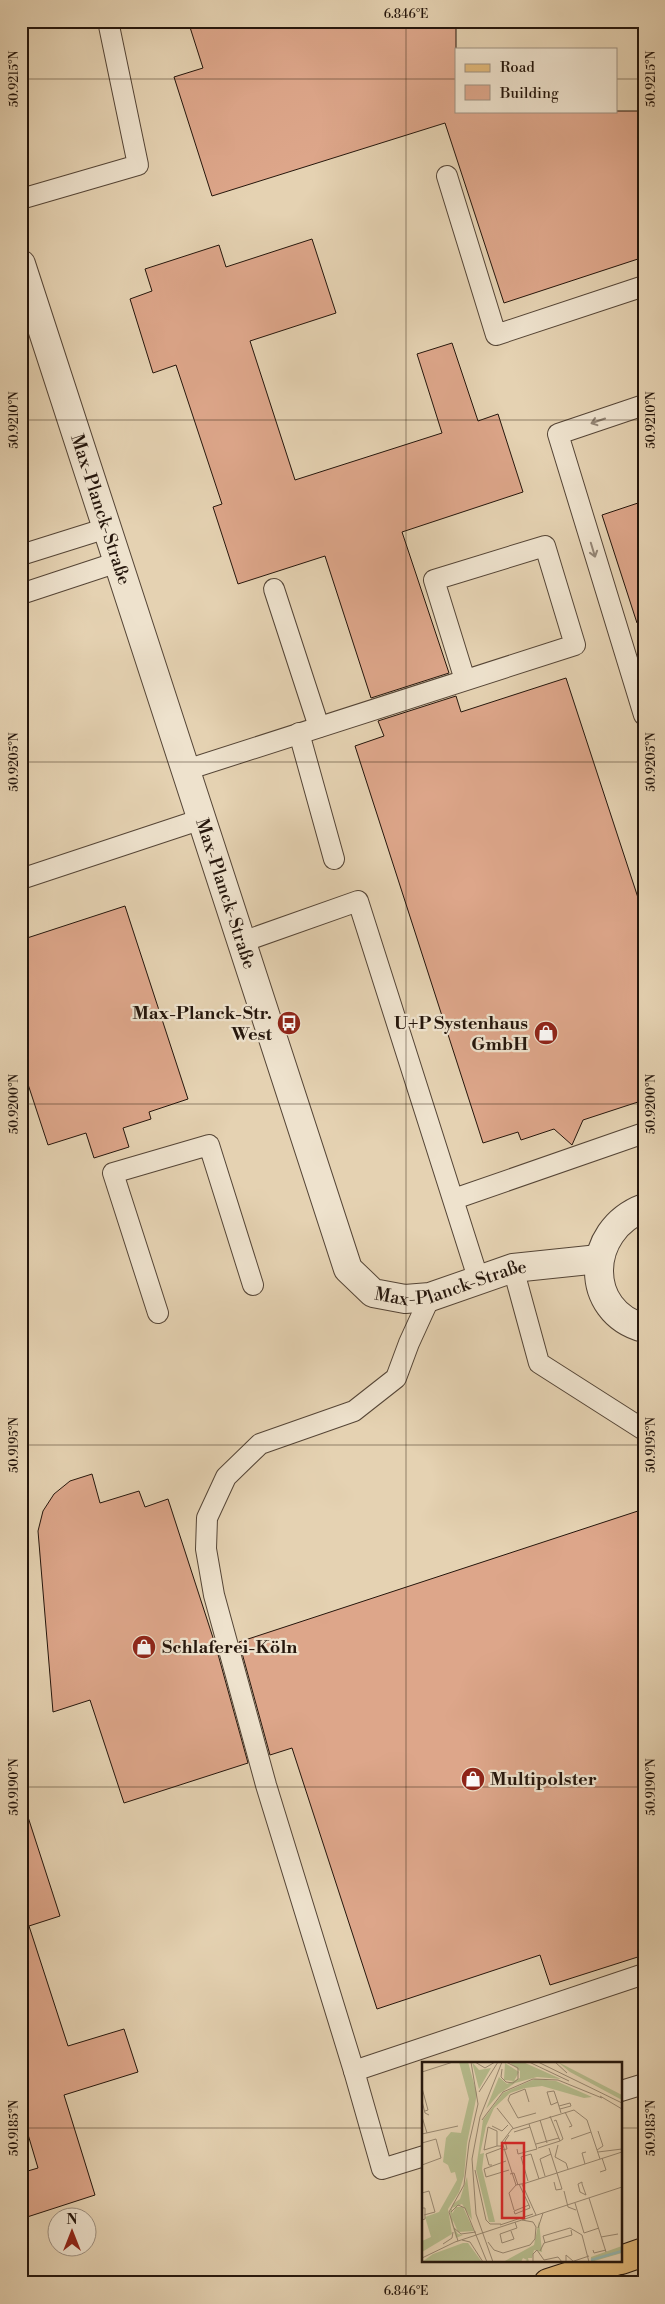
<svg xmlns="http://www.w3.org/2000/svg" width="665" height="2304" font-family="'Libre Bodoni',serif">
<rect width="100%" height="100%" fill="#e5d2b2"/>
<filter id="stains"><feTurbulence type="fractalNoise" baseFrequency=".004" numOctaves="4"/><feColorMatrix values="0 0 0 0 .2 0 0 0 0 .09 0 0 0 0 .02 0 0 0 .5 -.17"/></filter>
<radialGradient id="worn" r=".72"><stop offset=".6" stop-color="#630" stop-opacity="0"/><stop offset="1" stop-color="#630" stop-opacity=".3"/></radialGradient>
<g fill="#dda68a" stroke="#25160c">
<path d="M 188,21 L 456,21 L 456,111 L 644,111 L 644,257 L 504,303 L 445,123 L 212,196 L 174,77 L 203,68 Z"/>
<path d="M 312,239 L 336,313 L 250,341 L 295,480 L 442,433 L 417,354 L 452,343 L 478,421 L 498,414 L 523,492 L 402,532 L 449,673 L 371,698 L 325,556 L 238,584 L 213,507 L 222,504 L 176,365 L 153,373 L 130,299 L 152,291 L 145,269 L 219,245 L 226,267 Z"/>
<path d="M 644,501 L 644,622 L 637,623 L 602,515 Z"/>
<path d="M 566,678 L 644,916 L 644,1100 L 583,1120 L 572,1145 L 554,1129 L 521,1140 L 518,1132 L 483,1143 L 355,746 L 384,736 L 378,721 L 456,696 L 461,712 Z"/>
<path d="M 125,906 L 188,1099 L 149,1112 L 151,1119 L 123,1128 L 129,1147 L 94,1158 L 86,1133 L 48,1145 L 21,1063 L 21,940 Z"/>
<path d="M 92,1474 L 100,1503 L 139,1491 L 145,1507 L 168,1499 L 216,1647 L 248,1763 L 124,1803 L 90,1700 L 53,1712 L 38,1531 L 43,1511 L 54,1494 L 70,1481 Z"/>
<path d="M 644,1509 L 644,1955 L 550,1985 L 540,1955 L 377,2009 L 292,1748 L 270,1755 L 239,1642 Z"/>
<path d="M 28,1817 L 60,1916 L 29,1926 L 68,2046 L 124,2029 L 138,2072 L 64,2095 L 95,2195 L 21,2219 L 21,2173 L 38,2168 L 21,2111 L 21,1818 Z"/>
</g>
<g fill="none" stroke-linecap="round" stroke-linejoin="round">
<g stroke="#554536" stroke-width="22">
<g id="service">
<path d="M 447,176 L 496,335 L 644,286"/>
<path d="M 21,199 L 138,165 L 108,21"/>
<path d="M 644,405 L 558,434 L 644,715"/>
<path d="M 21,555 L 107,528"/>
<path d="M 274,589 L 319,727"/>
<path d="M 21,594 L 118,562"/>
<path d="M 299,733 L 334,859"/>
<path d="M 186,770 L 575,645 L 545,546 L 434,580 L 465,680"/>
<path d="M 21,879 L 202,819"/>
<path d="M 242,942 L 358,901 L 478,1278"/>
<path d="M 454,1199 L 644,1133"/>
<path d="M 513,1268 L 539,1363 L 644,1430"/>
<path d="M 158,1313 L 113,1173 L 209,1145 L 253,1285"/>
<path d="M 354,2071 L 266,1785 L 214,1595 L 206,1549 L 207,1518 L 226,1477 L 260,1444 L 354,1411 L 396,1378 L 409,1343 L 430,1297"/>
<path d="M 621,2091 L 644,2084"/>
<path d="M 424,2156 L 382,2169 L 354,2071 L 644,1974"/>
</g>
</g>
<g stroke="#554536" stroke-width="30">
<g id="minor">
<path id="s1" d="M 21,264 L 348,1269 L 373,1293 L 405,1299 L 430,1297 L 513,1268 L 599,1259"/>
<path d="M 644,1208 C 585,1230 583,1312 644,1328"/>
</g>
</g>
<g stroke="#25160c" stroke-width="30">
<g id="primary">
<path d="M 621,2260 L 644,2252"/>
<path d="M 548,2283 L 619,2260"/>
</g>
</g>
<use href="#service" stroke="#eee2cd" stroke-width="20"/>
<use href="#minor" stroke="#eee2cd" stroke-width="28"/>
<use href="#primary" stroke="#e2b979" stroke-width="28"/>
</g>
<defs><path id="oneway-shaft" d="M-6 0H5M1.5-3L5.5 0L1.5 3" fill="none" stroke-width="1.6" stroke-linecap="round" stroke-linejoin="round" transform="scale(1.25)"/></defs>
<g stroke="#948676">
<use href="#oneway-shaft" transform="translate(598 421) rotate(161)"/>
<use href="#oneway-shaft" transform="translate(593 550) rotate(73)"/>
</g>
<path fill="none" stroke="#25160c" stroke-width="1" stroke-opacity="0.45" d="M 406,21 L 406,2283M 21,79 L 456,79M 616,79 L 644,79M 21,420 L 644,420M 21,762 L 644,762M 21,1104 L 644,1104M 21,1445 L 644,1445M 21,1787 L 644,1787M 21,2128 L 424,2128M 621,2128 L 644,2128"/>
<defs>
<g id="bus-disc" transform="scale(1.25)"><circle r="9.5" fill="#8f2418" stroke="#eee2cd"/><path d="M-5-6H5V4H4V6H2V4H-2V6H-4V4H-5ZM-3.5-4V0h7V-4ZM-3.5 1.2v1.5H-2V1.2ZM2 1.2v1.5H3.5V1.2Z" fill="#fff"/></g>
<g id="shop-disc" transform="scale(1.25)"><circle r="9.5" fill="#8f2418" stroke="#eee2cd"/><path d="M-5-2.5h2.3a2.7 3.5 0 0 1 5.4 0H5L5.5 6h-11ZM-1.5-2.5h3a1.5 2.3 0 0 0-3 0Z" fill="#fff"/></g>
</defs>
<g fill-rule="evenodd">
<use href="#bus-disc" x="289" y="1023"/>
<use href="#shop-disc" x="546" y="1033"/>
<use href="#shop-disc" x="144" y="1647"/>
<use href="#shop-disc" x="473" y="1779"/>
</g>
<g text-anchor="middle" stroke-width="4.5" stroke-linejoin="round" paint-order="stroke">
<g font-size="18" fill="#25160c" stroke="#eee2cd">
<text dy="6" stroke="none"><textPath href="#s1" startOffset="258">Max-Planck-Straße</textPath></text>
<text dy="6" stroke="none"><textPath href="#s1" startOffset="662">Max-Planck-Straße</textPath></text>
<text dy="6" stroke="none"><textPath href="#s1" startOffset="1172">Max-Planck-Straße</textPath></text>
</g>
<g font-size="18" font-weight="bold" fill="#25160c" stroke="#eee2cd" text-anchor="end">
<text x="272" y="1019">Max-Planck-Str.<tspan x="272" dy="21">West</tspan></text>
<text x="528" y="1029">U+P Systenhaus<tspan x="528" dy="21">GmbH</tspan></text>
<text x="162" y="1653" text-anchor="start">Schlaferei-Köln</text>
<text x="490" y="1785" text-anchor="start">Multipolster</text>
</g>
</g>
<g transform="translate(422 2062)">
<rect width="200" height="200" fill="#e5d2b2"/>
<path d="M 37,0 L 46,0 L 55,32 L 45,81 L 42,114 L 37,130 L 26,147 L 30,172 L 0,190 L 0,179 L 9,175 L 3,155 L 17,150 L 35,118 L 33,110 L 29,111 L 26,103 L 21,100 L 24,76 L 29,70 L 39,71 L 47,37 ZM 50,0 L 57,8 L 69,6 L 57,27 ZM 87,0 L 101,0 L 139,17 L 115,15 L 93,21 L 77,32 L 64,47 L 77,15 L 85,22 L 98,16 L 98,9 ZM 136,0 L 200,33 L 200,38 L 148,10 ZM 83,1 L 97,10 L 92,19 L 82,18 ZM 113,17 L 134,19 L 170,35 L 162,36 L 120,24 L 103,26 L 88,31 L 72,46 L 64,64 L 58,92 L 62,91 L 60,107 L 73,160 L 67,160 L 54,107 L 61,58 L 81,31 ZM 45,115 L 50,158 L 40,142 L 30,146 L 31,164 L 36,172 L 41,173 L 34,176 L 29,159 L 28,150 L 31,142 L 38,137 ZM 34,145 L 41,145 L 52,169 L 36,170 L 29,154 ZM 117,159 L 120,190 L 112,188 L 110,196 L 106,196 L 107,200 L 102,200 L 105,198 L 101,196 L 99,200 L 81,200 L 112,183 ZM 41,181 L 46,181 L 60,200 L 0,200 L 11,192 ZM 200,184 L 200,191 L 169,200 L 169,195 Z" fill="#b5bb8c"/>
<path fill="none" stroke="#96b7b0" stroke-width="2.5" d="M 169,198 L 200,189"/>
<path fill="none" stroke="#988770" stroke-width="1" d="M 53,0 L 63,6 L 73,0M 107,0 L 147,19M 116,0 L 200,41M 133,0 L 145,11M 80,7 L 79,15 L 84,20 L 91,21 L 96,17 L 96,6 L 84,0M 0,10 L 31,0M 0,26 L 6,48 L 3,49M 57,30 L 76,0M 178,34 L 200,47M 0,39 L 3,51 L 7,53M 107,40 L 103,27 L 88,33 L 86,38 L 96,56 L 114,51M 136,40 L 129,43 L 125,30 L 132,29 L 136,41 L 139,51M 137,44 L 148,41 L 149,44 L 138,47M 75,46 L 91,66M 143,50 L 150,64 L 147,65M 0,55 L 5,71M 60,58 L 81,30 L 111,17 L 136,18 L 180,36M 118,58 L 125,81M 132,59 L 134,58 L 141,77 L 138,79M 70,64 L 80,69 L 86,63M 92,70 L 108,65M 0,72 L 36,64M 149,77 L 169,70M 0,81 L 14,77 L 19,96 L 0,103M 114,82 L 137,76M 136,83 L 133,95 L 144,101 L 146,107M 75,84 L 62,88 L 66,65 L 75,69 L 75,84 L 80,84M 116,86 L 138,79 L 128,54M 127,86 L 135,111M 95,87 L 96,92 L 115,87 L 107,62M 80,88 L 85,87 L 83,79 L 87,73M 175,88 L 181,84 L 176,69M 176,90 L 200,87M 178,97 L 165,58 L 152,48 L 90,67 L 80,80 L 94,123 L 104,121 L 200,90M 84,99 L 62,107 L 64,115 L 87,108M 163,102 L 160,91 L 164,90M 70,103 L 67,103 L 64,92 L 80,86M 53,108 L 64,158 L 68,162 L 79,162M 178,110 L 184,108 L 180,96M 88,112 L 92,111 L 96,123M 123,114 L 118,97 L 129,92M 106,119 L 99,95 L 109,92 L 117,117M 132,120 L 134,128 L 140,127 L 135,111M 160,120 L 160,122 L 164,133 L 158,130 L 156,122 ZM 97,122 L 107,143 L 92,149 L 93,152 L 108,146 L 107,143M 100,122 L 114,153M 142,129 L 146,145 L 154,148M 0,131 L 7,129 L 13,150 L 2,153M 167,136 L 184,190M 153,141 L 162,171M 0,146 L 3,146 L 3,157 L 0,158M 92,148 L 87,131 L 94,123M 29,150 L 36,143 L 43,146 L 65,200M 78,163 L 111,152M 32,166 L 39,172 L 54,170M 116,166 L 121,151M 89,169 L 92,177 L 80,181 L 78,172 L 95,166 L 93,160M 162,171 L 177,166M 179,175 L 196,172M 40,178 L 48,180 L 61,200M 36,179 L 27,150 L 42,123 L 47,81 L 56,42 L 49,0M 66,180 L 72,188 L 81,191 L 108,183 L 113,177 L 114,165 L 111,160 L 100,158M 123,181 L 121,174 L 148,166 L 160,173 L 167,200M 21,182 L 30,176 L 31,170M 171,188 L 172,191 L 184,188M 118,189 L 122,181 L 150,173 L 149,168M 0,196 L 33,180 L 200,125M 71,200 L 54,152 L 50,97 L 58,55 L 80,0M 111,200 L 111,192 L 115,188 L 122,198 L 136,195 L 140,200M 144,200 L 144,193 L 151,199M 149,200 L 167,194"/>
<path fill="#d62828" fill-opacity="0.15" stroke="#d62828" stroke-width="2.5" d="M 80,81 L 102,81 L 102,156 L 80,156 Z"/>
<rect width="200" height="200" fill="none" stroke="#25160c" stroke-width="2.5"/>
</g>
<rect width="665" height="2304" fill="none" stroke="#e5d2b2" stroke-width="55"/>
<rect x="455" y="48" width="162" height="65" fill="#eee2cd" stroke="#9e9080"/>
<rect x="465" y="64" width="25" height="8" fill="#e2b979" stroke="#9e9080"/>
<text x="500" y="72" font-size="15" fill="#25160c">Road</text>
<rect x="465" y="85" width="25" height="15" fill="#dda68a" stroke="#9e9080"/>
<text x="500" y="98" font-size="15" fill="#25160c">Building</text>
<g transform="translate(72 2232)"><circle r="24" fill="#eee2cd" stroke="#9e9080"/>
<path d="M0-4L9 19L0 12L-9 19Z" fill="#8f2418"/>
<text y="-8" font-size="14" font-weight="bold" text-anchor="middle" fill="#25160c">N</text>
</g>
<rect x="28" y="28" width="610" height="2248" fill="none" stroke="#25160c" stroke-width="2"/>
<g font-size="12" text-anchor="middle" fill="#25160c">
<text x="406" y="18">6.846°E</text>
<text transform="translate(14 79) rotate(-90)" y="4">50.9215°N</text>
<text transform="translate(651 79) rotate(-90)" y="4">50.9215°N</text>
<text transform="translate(14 420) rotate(-90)" y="4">50.9210°N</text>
<text transform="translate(651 420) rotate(-90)" y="4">50.9210°N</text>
<text transform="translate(14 762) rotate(-90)" y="4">50.9205°N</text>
<text transform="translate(651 762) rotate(-90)" y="4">50.9205°N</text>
<text transform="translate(14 1104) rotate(-90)" y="4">50.9200°N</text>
<text transform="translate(651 1104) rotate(-90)" y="4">50.9200°N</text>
<text transform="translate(14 1445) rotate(-90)" y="4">50.9195°N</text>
<text transform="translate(651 1445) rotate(-90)" y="4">50.9195°N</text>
<text transform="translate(14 1787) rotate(-90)" y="4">50.9190°N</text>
<text transform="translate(651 1787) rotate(-90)" y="4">50.9190°N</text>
<text transform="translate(14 2128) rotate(-90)" y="4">50.9185°N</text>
<text transform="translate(651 2128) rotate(-90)" y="4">50.9185°N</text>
<text x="406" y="2295">6.846°E</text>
</g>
<rect width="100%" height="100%" filter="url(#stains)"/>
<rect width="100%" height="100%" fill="url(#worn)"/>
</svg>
